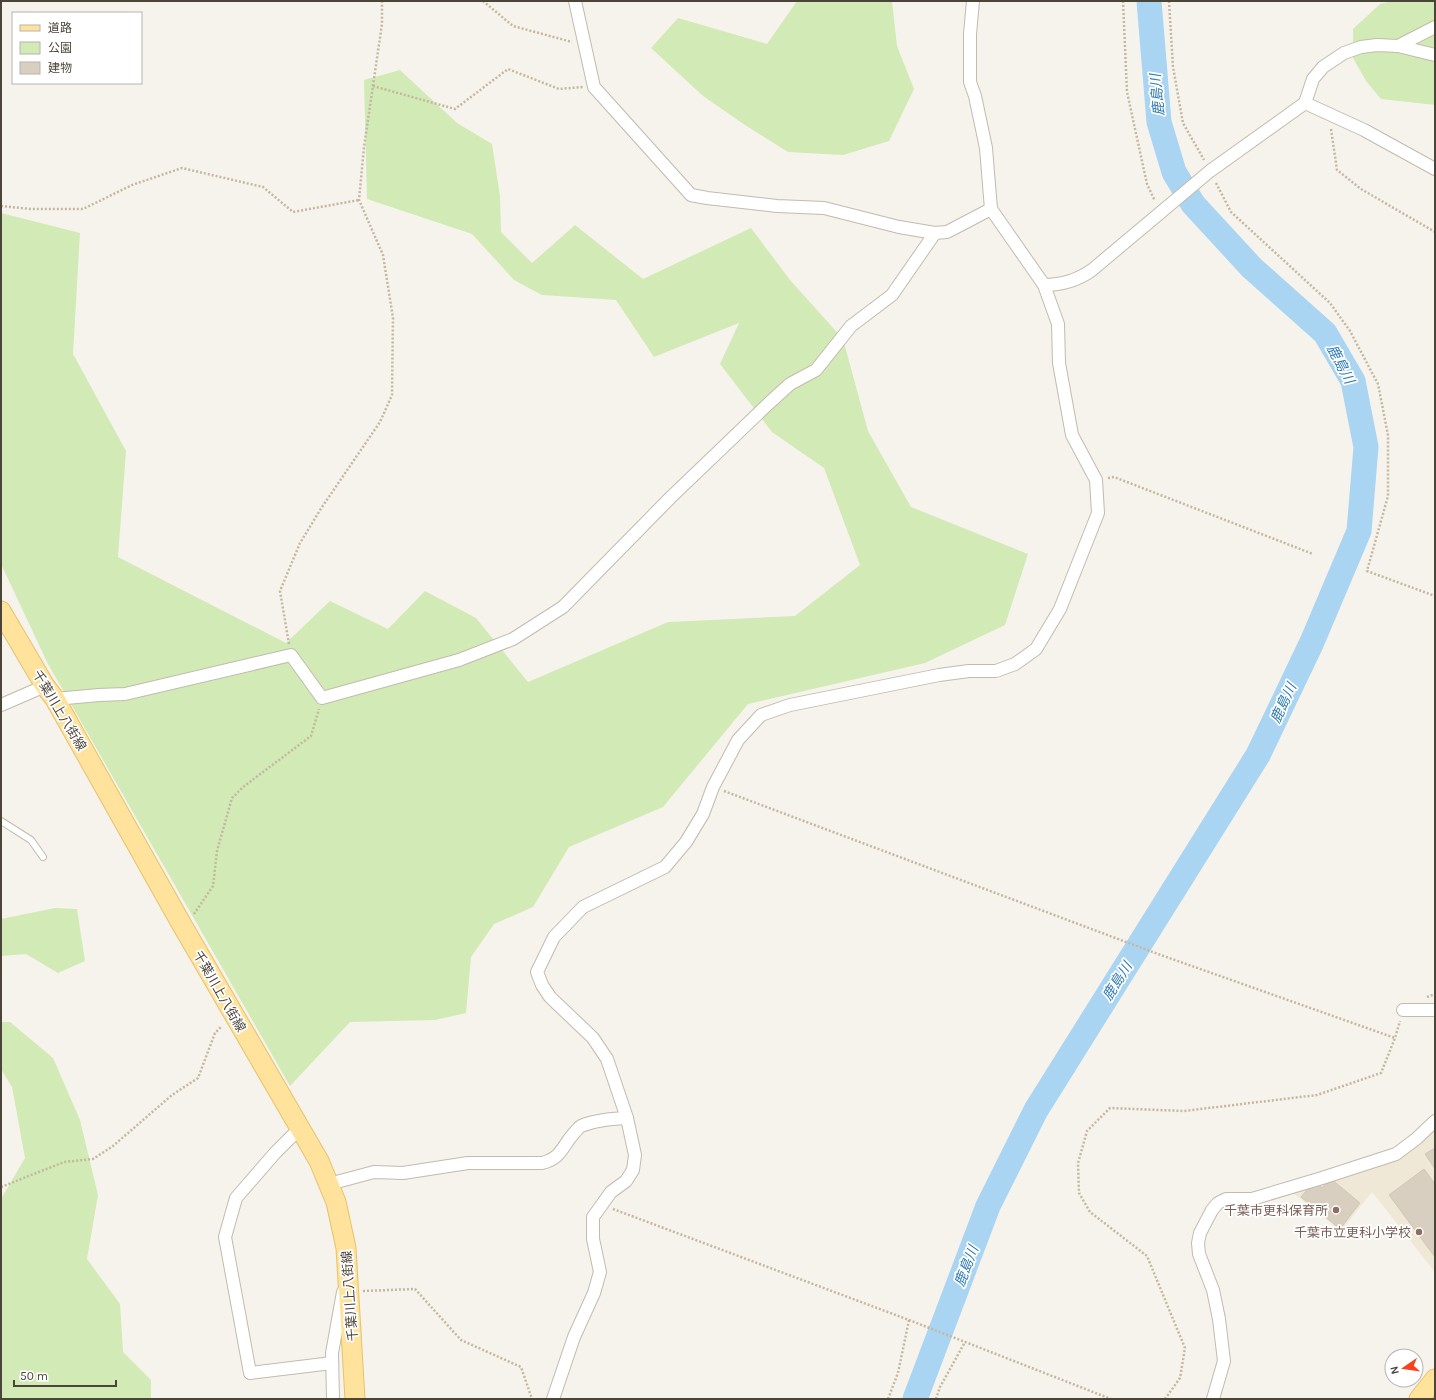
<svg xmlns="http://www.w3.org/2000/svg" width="1436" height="1400" font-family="Karla,'Noto Sans JP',sans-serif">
<rect width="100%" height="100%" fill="#f6f3ec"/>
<path fill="#efe8d6" d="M 1435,1126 L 1435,1272 L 1372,1192 L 1341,1231 L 1288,1189 L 1403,1153 Z"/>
<g fill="#d2eab5">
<path d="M 797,1 L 892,1 L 897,46 L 914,89 L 889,141 L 843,155 L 788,152 L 745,125 L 703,96 L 651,48 L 678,18 L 767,44 Z"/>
<path d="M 1392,1 L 1435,1 L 1435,105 L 1381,99 L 1366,81 L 1353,58 L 1353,29 L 1380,4 Z"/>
<path d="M 400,70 L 457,123 L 492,144 L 500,196 L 501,232 L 532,263 L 575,225 L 643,279 L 751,228 L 790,280 L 843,339 L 868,431 L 911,507 L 1028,554 L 1005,625 L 925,663 L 748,704 L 663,807 L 569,847 L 533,907 L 494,924 L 471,957 L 466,1013 L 435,1020 L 350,1022 L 290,1086 L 48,664 L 1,564 L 1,213 L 80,233 L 73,354 L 126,451 L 118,557 L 286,643 L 330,601 L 388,629 L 425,591 L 476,618 L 528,682 L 668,622 L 795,616 L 860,565 L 824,468 L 772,432 L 720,364 L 739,323 L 654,357 L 616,300 L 542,295 L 514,280 L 472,234 L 367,199 L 364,80 Z"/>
<path d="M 55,908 L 77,909 L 85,961 L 58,973 L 26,954 L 1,956 L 1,919 Z"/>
<path d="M 1,1022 L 10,1022 L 53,1058 L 80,1120 L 98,1195 L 87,1259 L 120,1304 L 123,1352 L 151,1380 L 151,1399 L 1,1399 L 1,1199 L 25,1158 L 12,1087 L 1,1069 Z"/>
</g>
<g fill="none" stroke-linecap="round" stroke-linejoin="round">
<path stroke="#a9d4f2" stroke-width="25" d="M 915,1399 L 988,1206 L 1036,1110 L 1258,755 L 1312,642 L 1359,531 L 1366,447 L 1353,381 L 1325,333 L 1252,268 L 1193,204 L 1174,172 L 1159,122 L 1149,1"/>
</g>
<g fill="#d8cfc1" stroke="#d3c7b4">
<path d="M 1435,1148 L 1435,1169 L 1425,1154 Z"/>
<path d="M 1424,1169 L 1435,1184 L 1435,1257 L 1389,1195 Z"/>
<path d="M 1330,1178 L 1360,1203 L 1340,1229 L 1301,1197 L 1314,1181 L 1322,1188 Z"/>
</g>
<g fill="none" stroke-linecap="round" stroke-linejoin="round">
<g stroke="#c2bbae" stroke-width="8">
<path id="lane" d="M 1,821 L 31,840 L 43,857"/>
</g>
<g stroke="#c2bbae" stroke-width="14">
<g id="street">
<path d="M 575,1 L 594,87 L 691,195 L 707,198 L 777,206 L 824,208 L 899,227 L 935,233 L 947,232 L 991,209"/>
<path d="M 1398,46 L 1435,27"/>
<path d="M 1305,103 L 1364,130 L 1435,169"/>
<path d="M 1044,285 C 1062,285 1078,280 1092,270 L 1210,171 L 1305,103 L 1313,79 L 1323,67 L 1344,53 L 1361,47 L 1377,45 L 1398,46 L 1435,55"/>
<path d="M 55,699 L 99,695 L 125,694 L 291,655 L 322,698 L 459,660 L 513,639 L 563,607 L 670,498 L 768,404 L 790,384 L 816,370 L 851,326 L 892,295 L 935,233"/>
<path d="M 1,705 L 45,686"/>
<path d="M 1403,1010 L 1435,1010"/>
<path d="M 300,1128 L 275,1153 L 236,1198 L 225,1237 L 250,1373 L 332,1363"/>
<path d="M 329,1184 L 374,1172 L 403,1173 L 468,1163 L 542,1163 C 562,1158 562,1146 575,1132 C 577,1130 579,1127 581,1126 C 595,1120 612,1119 627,1118"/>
<path d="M 333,1399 L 332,1353 L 343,1292"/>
<path d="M 553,1399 L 574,1337 L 594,1293 L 600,1272 L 593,1239 L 593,1217 L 611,1192 L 626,1181 L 633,1170 L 635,1155 L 627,1118 L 607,1059 L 593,1038 L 550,997 L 542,985 L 537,972 L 554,937 L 583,907 L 665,867 L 686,842 L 703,814 L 713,787 L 738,740 L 761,715 L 790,705 L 939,675 L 969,671 L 996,671 L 1015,664 L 1036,649 L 1060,609 L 1098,513 L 1096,480 L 1072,435 L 1059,363 L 1058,324 L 1044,285 L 991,209 L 986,148 L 975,96 L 970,82 L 970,34 L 973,1"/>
<path d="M 1213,1399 L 1224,1361 L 1219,1319 L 1213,1290 L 1199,1254 L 1198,1243 L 1200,1233 L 1212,1210 L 1218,1203 L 1226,1199 L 1252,1199 L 1322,1178 L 1396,1154 L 1416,1139 L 1435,1121"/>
</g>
</g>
<g stroke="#e6c16a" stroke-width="21">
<g id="primary">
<path d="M 1,611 L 45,686 L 55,699 L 182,925 L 319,1161 L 336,1202 L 346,1248 L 355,1399"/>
<path d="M 1419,1399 L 1435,1379"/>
</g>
</g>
<g stroke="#c4b79f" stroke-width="2.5" stroke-dasharray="2 2" stroke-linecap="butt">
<path d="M 483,1 L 513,26 L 572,42"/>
<path d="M 1123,1 L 1127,92 L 1147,184 L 1155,201"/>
<path d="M 1169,1 L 1173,67 L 1183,123 L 1204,160"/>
<path d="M 373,86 L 455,109 L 508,69 L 559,89 L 583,87"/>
<path d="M 1331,129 L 1337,170 L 1361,189 L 1435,232"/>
<path d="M 1216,183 L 1231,212 L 1330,303 L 1350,331 L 1378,384 L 1388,435 L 1388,496 L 1367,571 L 1435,596"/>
<path d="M 1,206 L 31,209 L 83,209 L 132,185 L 182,168 L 263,187 L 293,212 L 359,200"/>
<path d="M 1108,478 L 1114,477 L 1313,554"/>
<path d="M 289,644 L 280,591 L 300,543 L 322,507 L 380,422 L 392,395 L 393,318 L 383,255 L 359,200 L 364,147 L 382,24 L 382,1"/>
<path d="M 724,791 L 1158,954 L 1395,1038"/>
<path d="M 194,914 L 213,886 L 217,851 L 232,798 L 243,787 L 311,736 L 319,709"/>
<path d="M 1427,997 L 1435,994"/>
<path d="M 1,1187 L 64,1162 L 93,1159 L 113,1146 L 172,1095 L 198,1078 L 215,1033 L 222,1026"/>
<path d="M 613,1209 L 909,1320 L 1111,1399"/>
<path d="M 363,1291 L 415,1289 L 461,1340 L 521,1367 L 532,1399"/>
<path d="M 888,1399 L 898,1373 L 909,1320"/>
<path d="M 936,1399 L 940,1387 L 965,1342"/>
<path d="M 1165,1399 L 1180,1378 L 1185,1348 L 1147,1256 L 1090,1212 L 1079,1193 L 1078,1163 L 1087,1131 L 1110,1108 L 1184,1111 L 1317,1095 L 1381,1073 L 1395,1038 L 1400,1021"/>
</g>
<use href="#lane" stroke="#fff" stroke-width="6"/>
<use href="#street" stroke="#fff" stroke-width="12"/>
<use href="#primary" stroke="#ffe39c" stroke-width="19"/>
</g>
<g fill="#8d6e63" stroke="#fff" stroke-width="1.5">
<circle cx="1336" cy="1210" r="4"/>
<circle cx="1419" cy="1232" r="4"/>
</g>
<g text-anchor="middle" stroke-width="3.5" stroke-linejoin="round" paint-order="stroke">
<g font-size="13" fill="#4b4439" stroke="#fff">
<text transform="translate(60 710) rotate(59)" y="5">千葉川上八街線</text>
<text transform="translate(220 991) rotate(60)" y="5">千葉川上八街線</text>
<text transform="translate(349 1296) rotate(-94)" y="5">千葉川上八街線</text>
</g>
<g font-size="13" fill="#785e54" stroke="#fff" text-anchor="end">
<text x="1328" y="1215">千葉市更科保育所</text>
<text x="1411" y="1237">千葉市立更科小学校</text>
</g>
<g font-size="14" font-style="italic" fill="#2e7ab2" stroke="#fff">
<text transform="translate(1157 95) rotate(-95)" y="5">鹿島川</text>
<text transform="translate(1341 364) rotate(62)" y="5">鹿島川</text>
<text transform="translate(1283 703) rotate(-65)" y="5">鹿島川</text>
<text transform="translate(1117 981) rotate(-58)" y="5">鹿島川</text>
<text transform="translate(966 1266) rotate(-69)" y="5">鹿島川</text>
</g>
</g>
<rect width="1436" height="1400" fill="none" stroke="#4b4439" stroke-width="4"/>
<rect x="12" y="12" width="130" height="72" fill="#ffffff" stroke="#b7b4b0"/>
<rect x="20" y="25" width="20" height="6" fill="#ffe39c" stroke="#b7b4b0"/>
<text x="48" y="32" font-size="12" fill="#4b4439">道路</text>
<rect x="20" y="42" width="20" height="12" fill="#d2eab5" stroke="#b7b4b0"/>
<text x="48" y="52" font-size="12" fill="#4b4439">公園</text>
<rect x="20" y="62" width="20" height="12" fill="#d8cfc1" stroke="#b7b4b0"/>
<text x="48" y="72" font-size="12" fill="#4b4439">建物</text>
<g transform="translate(1404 1368) rotate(257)"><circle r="19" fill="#ffffff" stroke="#b7b4b0"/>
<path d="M0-3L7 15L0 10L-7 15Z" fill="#fc3f1d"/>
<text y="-6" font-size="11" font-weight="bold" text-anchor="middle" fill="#4b4439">N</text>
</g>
<path d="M14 1380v6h102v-6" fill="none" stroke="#4b4439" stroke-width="2"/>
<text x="20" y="1380" font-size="12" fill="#4b4439" stroke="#ffffff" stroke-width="3" paint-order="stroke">50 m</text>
</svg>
